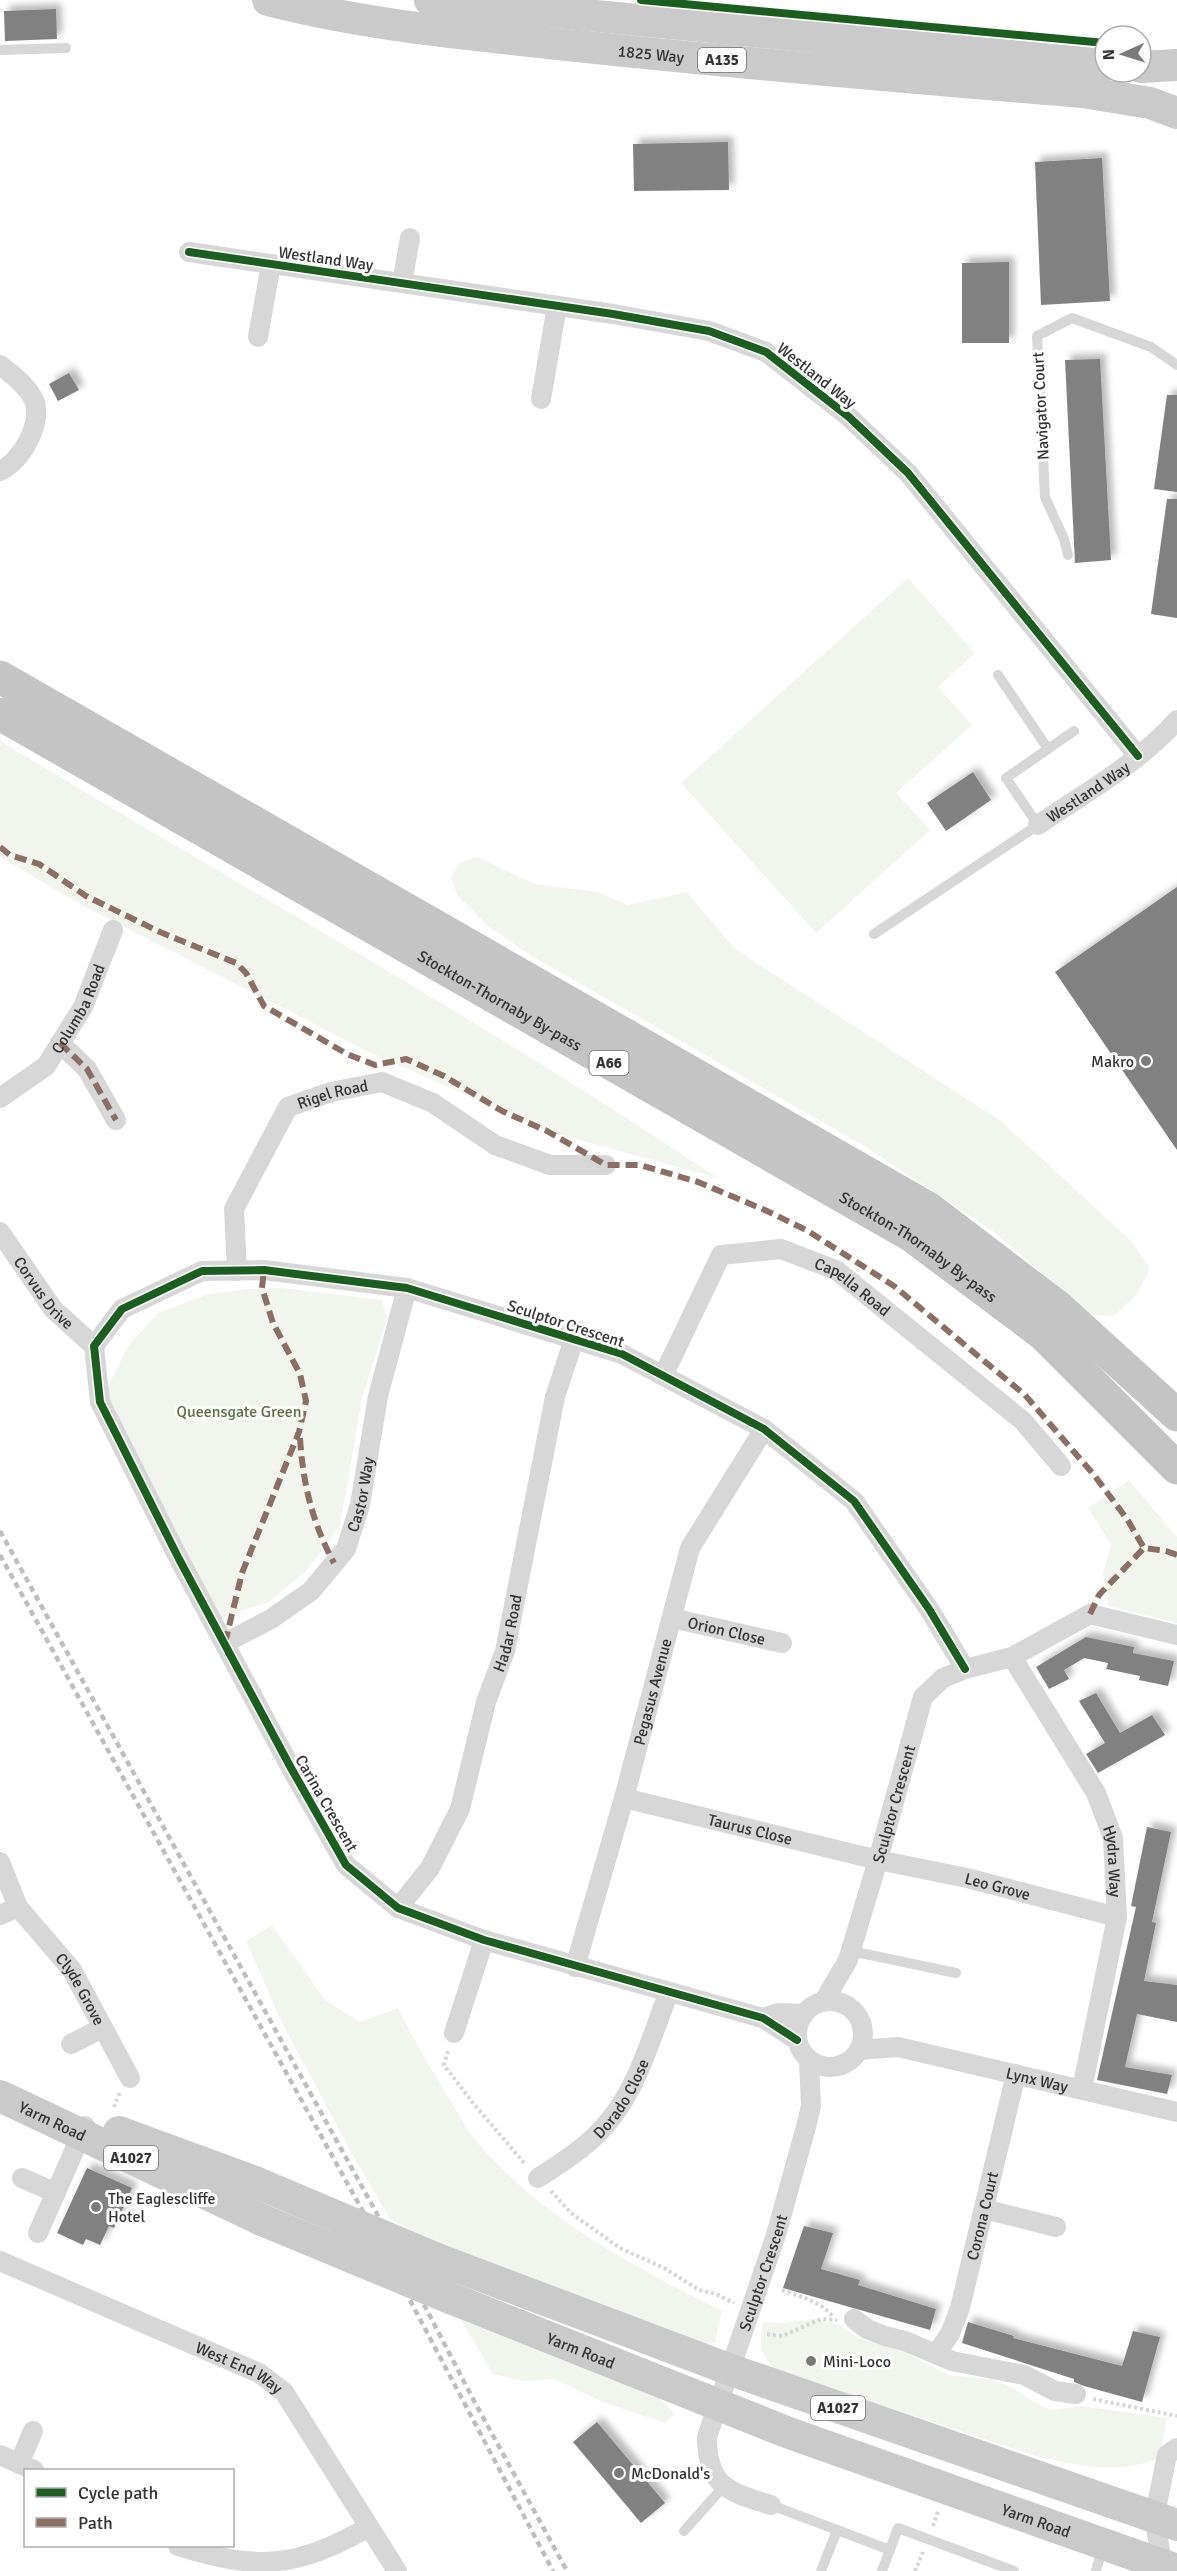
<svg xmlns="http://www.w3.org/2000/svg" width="1177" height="2571" font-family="Signika,sans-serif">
<defs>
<filter id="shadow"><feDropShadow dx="5.5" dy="-5.5" stdDeviation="3" flood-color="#0004"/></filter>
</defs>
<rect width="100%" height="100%" fill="#fff"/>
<g fill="#f1f5ed">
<path d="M 908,578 L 975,653 L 938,687 L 972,725 L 896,793 L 930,830 L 816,933 L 681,783 Z"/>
<path d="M 0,741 C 240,886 485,1022 718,1178 L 547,1131 L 367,1051 L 83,906 L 0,857 Z"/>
<path d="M 477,857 L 535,884 L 598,892 L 628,905 L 687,892 L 735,949 L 1001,1121 L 1131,1241 L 1150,1268 L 1138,1293 L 1114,1316 L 1091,1315 L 994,1232 L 863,1145 L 528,954 L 487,925 L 457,895 L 451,878 L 459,863 Z"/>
<path d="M 282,1288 L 382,1300 L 387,1319 L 362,1399 L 340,1526 L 307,1570 L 269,1602 L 213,1620 L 100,1402 L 128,1346 L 158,1313 L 206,1295 L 248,1289 Z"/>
<path d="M 1129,1480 L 1177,1537 L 1177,1623 L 1108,1606 L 1103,1574 L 1111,1544 L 1088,1508 Z"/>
<path d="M 272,1925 L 326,2001 L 360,2022 L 398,2008 C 415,2042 434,2074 454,2107 C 461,2118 468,2131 476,2141 C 543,2219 633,2266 722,2311 L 715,2343 L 695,2345 L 440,2246 L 390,2219 L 352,2154 L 281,2021 L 246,1941 Z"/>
<path d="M 816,2319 L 840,2325 L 858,2338 L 903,2351 L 948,2375 L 991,2379 L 1014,2388 L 1032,2401 L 1051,2410 L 1081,2406 L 1167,2418 L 1159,2458 C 1120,2475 1076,2466 1036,2456 L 775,2370 C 759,2353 759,2345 763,2322 L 784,2323 Z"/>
<path d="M 461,2320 L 659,2398 L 675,2414 L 665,2423 L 603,2402 L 554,2379 L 523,2381 L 493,2374 Z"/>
</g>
<g fill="#818181" filter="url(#shadow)">
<path d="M 56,9 L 57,39 L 5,41 L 4,11 Z"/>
<path d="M 728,142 L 729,190 L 634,191 L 633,144 Z"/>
<path d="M 1102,158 L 1110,301 L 1041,305 L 1035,162 Z"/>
<path d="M 1009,262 L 1009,343 L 962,343 L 962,263 Z"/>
<path d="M 1100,359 L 1111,560 L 1075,563 L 1065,360 Z"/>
<path d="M 69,373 L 79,390 L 58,401 L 49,384 Z"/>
<path d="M 1167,395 L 1177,395 L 1177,492 L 1154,489 Z"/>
<path d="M 1167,499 L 1177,499 L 1177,618 L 1151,614 Z"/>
<path d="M 973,772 L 991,800 L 946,831 L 927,803 Z"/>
<path d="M 1177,887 L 1177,1150 L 1055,972 Z"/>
<path d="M 1086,1637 L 1134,1647 L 1133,1653 L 1174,1661 L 1168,1686 L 1139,1680 L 1140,1676 L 1106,1669 L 1108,1663 L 1084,1658 L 1064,1670 L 1069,1679 L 1049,1689 L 1036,1667 Z"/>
<path d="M 1096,1693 L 1120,1733 L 1152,1715 L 1165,1735 L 1098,1773 L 1086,1754 L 1105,1743 L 1079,1701 Z"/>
<path d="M 1147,1827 L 1171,1832 L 1152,1922 L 1156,1923 L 1144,1981 L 1177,1985 L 1177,2022 L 1137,2014 L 1125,2067 L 1172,2075 L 1167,2094 L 1097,2080 L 1136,1907 L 1131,1906 Z"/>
<path d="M 87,2168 L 132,2188 L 114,2228 L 109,2226 L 100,2245 L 86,2239 L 83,2245 L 57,2233 Z"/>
<path d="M 804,2226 L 833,2233 L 821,2269 L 860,2280 L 858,2285 L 936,2309 L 930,2330 L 783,2288 Z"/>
<path d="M 968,2322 L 1014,2336 L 1013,2338 L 1122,2366 L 1133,2331 L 1160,2337 L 1142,2402 L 1084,2386 L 1074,2382 L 1074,2379 L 962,2343 Z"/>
<path d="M 597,2422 L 665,2503 L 641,2523 L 573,2442 Z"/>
</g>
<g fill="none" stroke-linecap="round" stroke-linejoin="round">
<g stroke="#d6d6d6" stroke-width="4" stroke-dasharray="3 3" stroke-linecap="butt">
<path d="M 448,2051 L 444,2065 L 473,2103 L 525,2164"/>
<path d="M 114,2107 L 120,2092"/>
<path d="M 551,2191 L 571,2213 L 620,2248 L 664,2268 L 699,2290 L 716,2294 L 734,2303"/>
<path d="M 782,2290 C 802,2297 821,2301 834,2318"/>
<path d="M 767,2334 L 782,2336 L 821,2319 L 837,2320"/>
<path d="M 1093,2399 L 1177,2416"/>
<path d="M 933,2526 L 938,2511"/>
<path d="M 915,2571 L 923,2552"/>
</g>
<g stroke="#d7d7d7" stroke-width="10">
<path d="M 0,50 L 66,48"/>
<path d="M 1068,555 L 1064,539 L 1045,497 L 1037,336 L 1072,318 L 1151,347 L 1177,365"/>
<path d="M 998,675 L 1048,749"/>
<path d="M 874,934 L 1038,825 L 1006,778 L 1074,731"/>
<path d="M 851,1951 L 956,1973"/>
<path d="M 771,2505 L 890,2550"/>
<path d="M 684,2531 L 724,2486"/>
<path d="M 821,2571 L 837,2530"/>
<path d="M 882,2571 L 898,2528 L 1014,2571"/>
<path d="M 1096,2571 L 1103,2545"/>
</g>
<g stroke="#d7d7d7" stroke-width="20">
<path d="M 189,252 L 613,314 L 709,331 L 766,352 L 849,417 L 908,473 L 1138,756"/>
<path d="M 402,283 L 410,238"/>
<path d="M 258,337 L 271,264"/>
<path d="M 0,365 C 12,374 26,385 33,398 C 45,421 21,462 0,471"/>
<path d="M 541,399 L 557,306"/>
<path id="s1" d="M 1038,825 C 1085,793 1139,763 1177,720"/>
<path d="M 60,1043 L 87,1069 L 116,1120"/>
<path id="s2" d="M 0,1098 L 46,1066 L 83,1007 L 113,930"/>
<path id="s3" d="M 0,1232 L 53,1309 L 94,1346"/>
<path id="s4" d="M 237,1271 L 234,1209 L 288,1107 L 331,1092 L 382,1082 L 433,1103 L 495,1145 L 550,1165 L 606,1165"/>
<path d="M 94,1346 L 100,1402 L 179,1559 L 291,1768 L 346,1865 L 398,1908 L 484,1940 L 763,2018 L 797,2040"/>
<path d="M 94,1346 L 122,1309 L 202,1271 L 264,1270 L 407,1288 L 622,1354 L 764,1429 L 854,1501 L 929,1609 L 965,1669"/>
<path id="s5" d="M 663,1376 L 721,1255 L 781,1249 L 836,1270 L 1023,1421 L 1061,1466"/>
<path id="s6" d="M 672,1618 L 782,1643"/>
<path id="s7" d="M 225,1643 L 271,1619 L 311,1591 L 346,1549 L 360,1505 L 378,1396 L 407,1288"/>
<path id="s8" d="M 1012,1657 L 1096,1793 L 1113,1838 L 1117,1917 L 1082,2089"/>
<path id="s9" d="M 624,1798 L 878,1860 L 967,1878 L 1117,1917"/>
<path id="s10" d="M 0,1862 L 18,1907 L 72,1970 L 130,2078"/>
<path id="s11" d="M 398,1908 L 430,1868 L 460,1809 L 486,1702 L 505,1651 L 555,1397 L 574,1339"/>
<path d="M 0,1915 L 18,1907"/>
<path id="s12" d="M 575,1967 L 624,1798 L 690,1548 L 764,1429"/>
<circle cx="830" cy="2034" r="33"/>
<path id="s13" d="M 824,2001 L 848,1960 L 878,1860 L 923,1697 L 943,1678 L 965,1669 L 1012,1657 L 1090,1614 L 1177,1635"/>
<path d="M 763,2018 L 778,2013 L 804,2014"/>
<path d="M 454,2033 L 484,1940"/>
<path d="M 71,2044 L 102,2028"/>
<path id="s14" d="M 859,2050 L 898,2047 L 1177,2112"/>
<path d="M 22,2178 L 56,2193"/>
<path id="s15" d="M 538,2178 C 564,2161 590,2145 609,2121 C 639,2085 652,2034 669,1992"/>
<path d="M 984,2209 L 1056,2227"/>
<path d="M 38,2233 L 85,2126"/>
<path id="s16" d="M 0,2261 L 259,2373 L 284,2392 L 397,2571"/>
<path d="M 854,2319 L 867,2329 L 885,2336 L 905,2341 L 952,2361 L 1024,2375 L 1055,2391 L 1076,2394"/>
<path id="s17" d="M 936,2354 L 950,2334 L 960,2308 L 1016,2074"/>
<path d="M 0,2455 L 34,2470"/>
<path d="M 19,2464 L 33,2431"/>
<path id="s18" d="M 771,2505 C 729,2492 707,2487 707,2437 L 776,2235 L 807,2123 L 811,2106 L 809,2060"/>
<path d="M 178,2546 C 258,2571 296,2568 369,2527"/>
<path d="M 1163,2565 L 1154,2519 L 1167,2455 L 1177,2448"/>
</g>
<g stroke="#cacaca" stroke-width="32">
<path id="s19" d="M 268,0 C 369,26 474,35 577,46 C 746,64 914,78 1083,92 L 1150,103 L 1177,113"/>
<path d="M 430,0 L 1105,65"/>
<path d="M 1141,67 L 1177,65"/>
<path id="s20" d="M 0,2096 L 262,2220"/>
<path d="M 119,2132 L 255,2182"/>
<path d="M 437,2259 L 731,2370 L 1177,2525"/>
<path id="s21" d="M 450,2298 L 789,2433 L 1177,2570"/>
</g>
<g stroke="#c4c4c4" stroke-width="33">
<path d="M 0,677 L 928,1208 L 1058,1307 L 1177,1415"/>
<path id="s22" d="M 0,714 L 912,1236 L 1044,1335 L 1177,1468"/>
</g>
<g stroke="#bebebe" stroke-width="4.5" stroke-dasharray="6 4.5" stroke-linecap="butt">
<path d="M 0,1531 L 376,2212 L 473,2399 L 567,2571"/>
<path d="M 0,1555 L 366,2217 L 553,2571"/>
</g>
<g stroke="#cacaca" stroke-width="32">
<path d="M 255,2182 L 437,2259"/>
<path d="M 262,2220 L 450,2298"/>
</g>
<g stroke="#8d6e63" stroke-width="6" stroke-dasharray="12 6" stroke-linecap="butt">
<path d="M 0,847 L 10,855 L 39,864 L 86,896 L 160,932 L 236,963 L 246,973 L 264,1006 L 347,1054 L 375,1065 L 406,1059 L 444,1076 L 502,1111 L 547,1131 L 606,1165 L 640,1165 L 698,1182 L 767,1211 L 808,1231 L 894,1286 L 1025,1395 L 1094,1475 L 1127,1519 L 1144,1548"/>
<path d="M 60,1043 L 87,1069 L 116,1120"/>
<path d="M 300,1438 C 303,1484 312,1522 334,1563"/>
<path d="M 1090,1614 L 1099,1595 L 1144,1548 L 1166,1551 L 1177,1555"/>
<path d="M 225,1643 L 242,1573 L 299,1432 L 306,1401 L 300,1374 L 273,1323 L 262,1288 L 264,1270"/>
</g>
<g stroke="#fff" stroke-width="11">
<g id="cycleway">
<path d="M 641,0 L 1105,43"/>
<path d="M 189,252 L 613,314 L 709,331 L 766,352 L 849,417 L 908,473 L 1138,756"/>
<path d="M 797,2040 L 763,2018 L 484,1940 L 398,1908 L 346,1865 L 291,1768 L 179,1559 L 100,1402 L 94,1346 L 122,1309 L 202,1271 L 264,1270 L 407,1288 L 622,1354 L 764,1429 L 854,1501 L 929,1609 L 965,1669"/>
</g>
</g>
<use href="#cycleway" stroke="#1b5e20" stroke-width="8"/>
</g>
<g fill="#7a7a7a" stroke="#fff" stroke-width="2">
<circle cx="1146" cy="1061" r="6"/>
<circle cx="96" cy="2207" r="6"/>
<circle cx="811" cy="2361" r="6"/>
<circle cx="619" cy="2473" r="6"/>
</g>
<g text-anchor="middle" stroke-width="6" stroke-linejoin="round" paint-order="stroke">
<g fill="#fff" stroke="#707070" stroke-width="1.5">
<rect x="698" y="48" width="48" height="24" rx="4.5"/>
<rect x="589.5" y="1051" width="39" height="24" rx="4.5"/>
<rect x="104" y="2146" width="54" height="24" rx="4.5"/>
<rect x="811" y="2396" width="54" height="24" rx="4.5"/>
</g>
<g font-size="15" font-weight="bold" fill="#333">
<text x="722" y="65">A135</text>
<text x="609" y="1068">A66</text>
<text x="131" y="2163">A1027</text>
<text x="838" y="2413">A1027</text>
</g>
<g font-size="16" fill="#333" stroke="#fff">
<text dy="6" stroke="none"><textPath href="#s19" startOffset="387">1825 Way</textPath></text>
<text transform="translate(326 258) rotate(8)" y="6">Westland Way</text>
<text transform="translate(817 375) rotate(38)" y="6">Westland Way</text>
<text transform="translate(1040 406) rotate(-93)" y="6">Navigator Court</text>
<text dy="6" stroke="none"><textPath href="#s1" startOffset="60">Westland Way</textPath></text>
<text dy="6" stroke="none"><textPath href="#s22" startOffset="576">Stockton-Thornaby By-pass</textPath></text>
<text dy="6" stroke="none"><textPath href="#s2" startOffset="122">Columba Road</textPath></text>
<text dy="6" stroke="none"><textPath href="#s4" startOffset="224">Rigel Road</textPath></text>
<text dy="6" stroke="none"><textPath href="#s22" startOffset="1062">Stockton-Thornaby By-pass</textPath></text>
<text dy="6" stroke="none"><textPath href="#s5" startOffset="276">Capella Road</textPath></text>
<text dy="6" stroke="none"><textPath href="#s3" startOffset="75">Corvus Drive</textPath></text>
<text transform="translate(566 1323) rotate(18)" y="6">Sculptor Crescent</text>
<text dy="6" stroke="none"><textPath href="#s7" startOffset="212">Castor Way</textPath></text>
<text dy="6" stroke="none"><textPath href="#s6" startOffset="56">Orion Close</textPath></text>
<text dy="6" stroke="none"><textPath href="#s11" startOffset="300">Hadar Road</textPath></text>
<text dy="6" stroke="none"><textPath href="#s12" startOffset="286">Pegasus Avenue</textPath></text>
<text transform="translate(327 1803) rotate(60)" y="6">Carina Crescent</text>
<text dy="6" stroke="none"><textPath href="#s13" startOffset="210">Sculptor Crescent</textPath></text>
<text dy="6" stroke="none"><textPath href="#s9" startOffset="130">Taurus Close</textPath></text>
<text dy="6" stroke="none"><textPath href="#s8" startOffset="231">Hydra Way</textPath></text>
<text dy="6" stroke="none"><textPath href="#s9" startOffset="384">Leo Grove</textPath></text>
<text dy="6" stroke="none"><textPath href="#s10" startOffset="152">Clyde Grove</textPath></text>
<text dy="6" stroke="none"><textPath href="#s14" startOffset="182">Lynx Way</textPath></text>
<text dy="6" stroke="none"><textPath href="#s15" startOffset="117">Dorado Close</textPath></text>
<text dy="6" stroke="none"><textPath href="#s20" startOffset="58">Yarm Road</textPath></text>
<text dy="6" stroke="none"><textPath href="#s17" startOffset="147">Corona Court</textPath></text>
<text dy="6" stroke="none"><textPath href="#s18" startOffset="278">Sculptor Crescent</textPath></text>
<text dy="6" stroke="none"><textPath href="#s21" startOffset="141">Yarm Road</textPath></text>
<text dy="6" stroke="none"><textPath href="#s16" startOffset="262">West End Way</textPath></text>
<text dy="6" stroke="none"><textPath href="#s21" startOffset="627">Yarm Road</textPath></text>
</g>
<g font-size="16" fill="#333" stroke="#fff" text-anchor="start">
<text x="1134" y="1067" text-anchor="end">Makro</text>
<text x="108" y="2204">The Eaglescliffe<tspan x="108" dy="18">Hotel</tspan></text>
<text x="823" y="2367">Mini-Loco</text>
<text x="631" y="2479">McDonald's</text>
</g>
<g font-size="16" fill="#56703f" stroke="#fff">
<text x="239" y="1417">Queensgate Green</text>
</g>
</g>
<rect x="24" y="2469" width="210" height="78" fill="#ffffff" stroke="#adadad" stroke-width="1.5"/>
<rect x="36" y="2488" width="30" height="9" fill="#1b5e20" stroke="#adadad" stroke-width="1.5"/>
<text x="78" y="2499" font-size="18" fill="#333333">Cycle path</text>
<rect x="36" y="2518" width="30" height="9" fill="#8d6e63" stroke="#adadad" stroke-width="1.5"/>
<text x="78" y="2529" font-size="18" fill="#333333">Path</text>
<g transform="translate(1123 54) rotate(267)"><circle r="28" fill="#ffffff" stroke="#adadad" stroke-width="1.5"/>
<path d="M0-4.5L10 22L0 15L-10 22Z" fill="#7a7a7a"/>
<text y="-9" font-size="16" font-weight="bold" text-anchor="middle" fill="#333333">N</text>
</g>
</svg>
